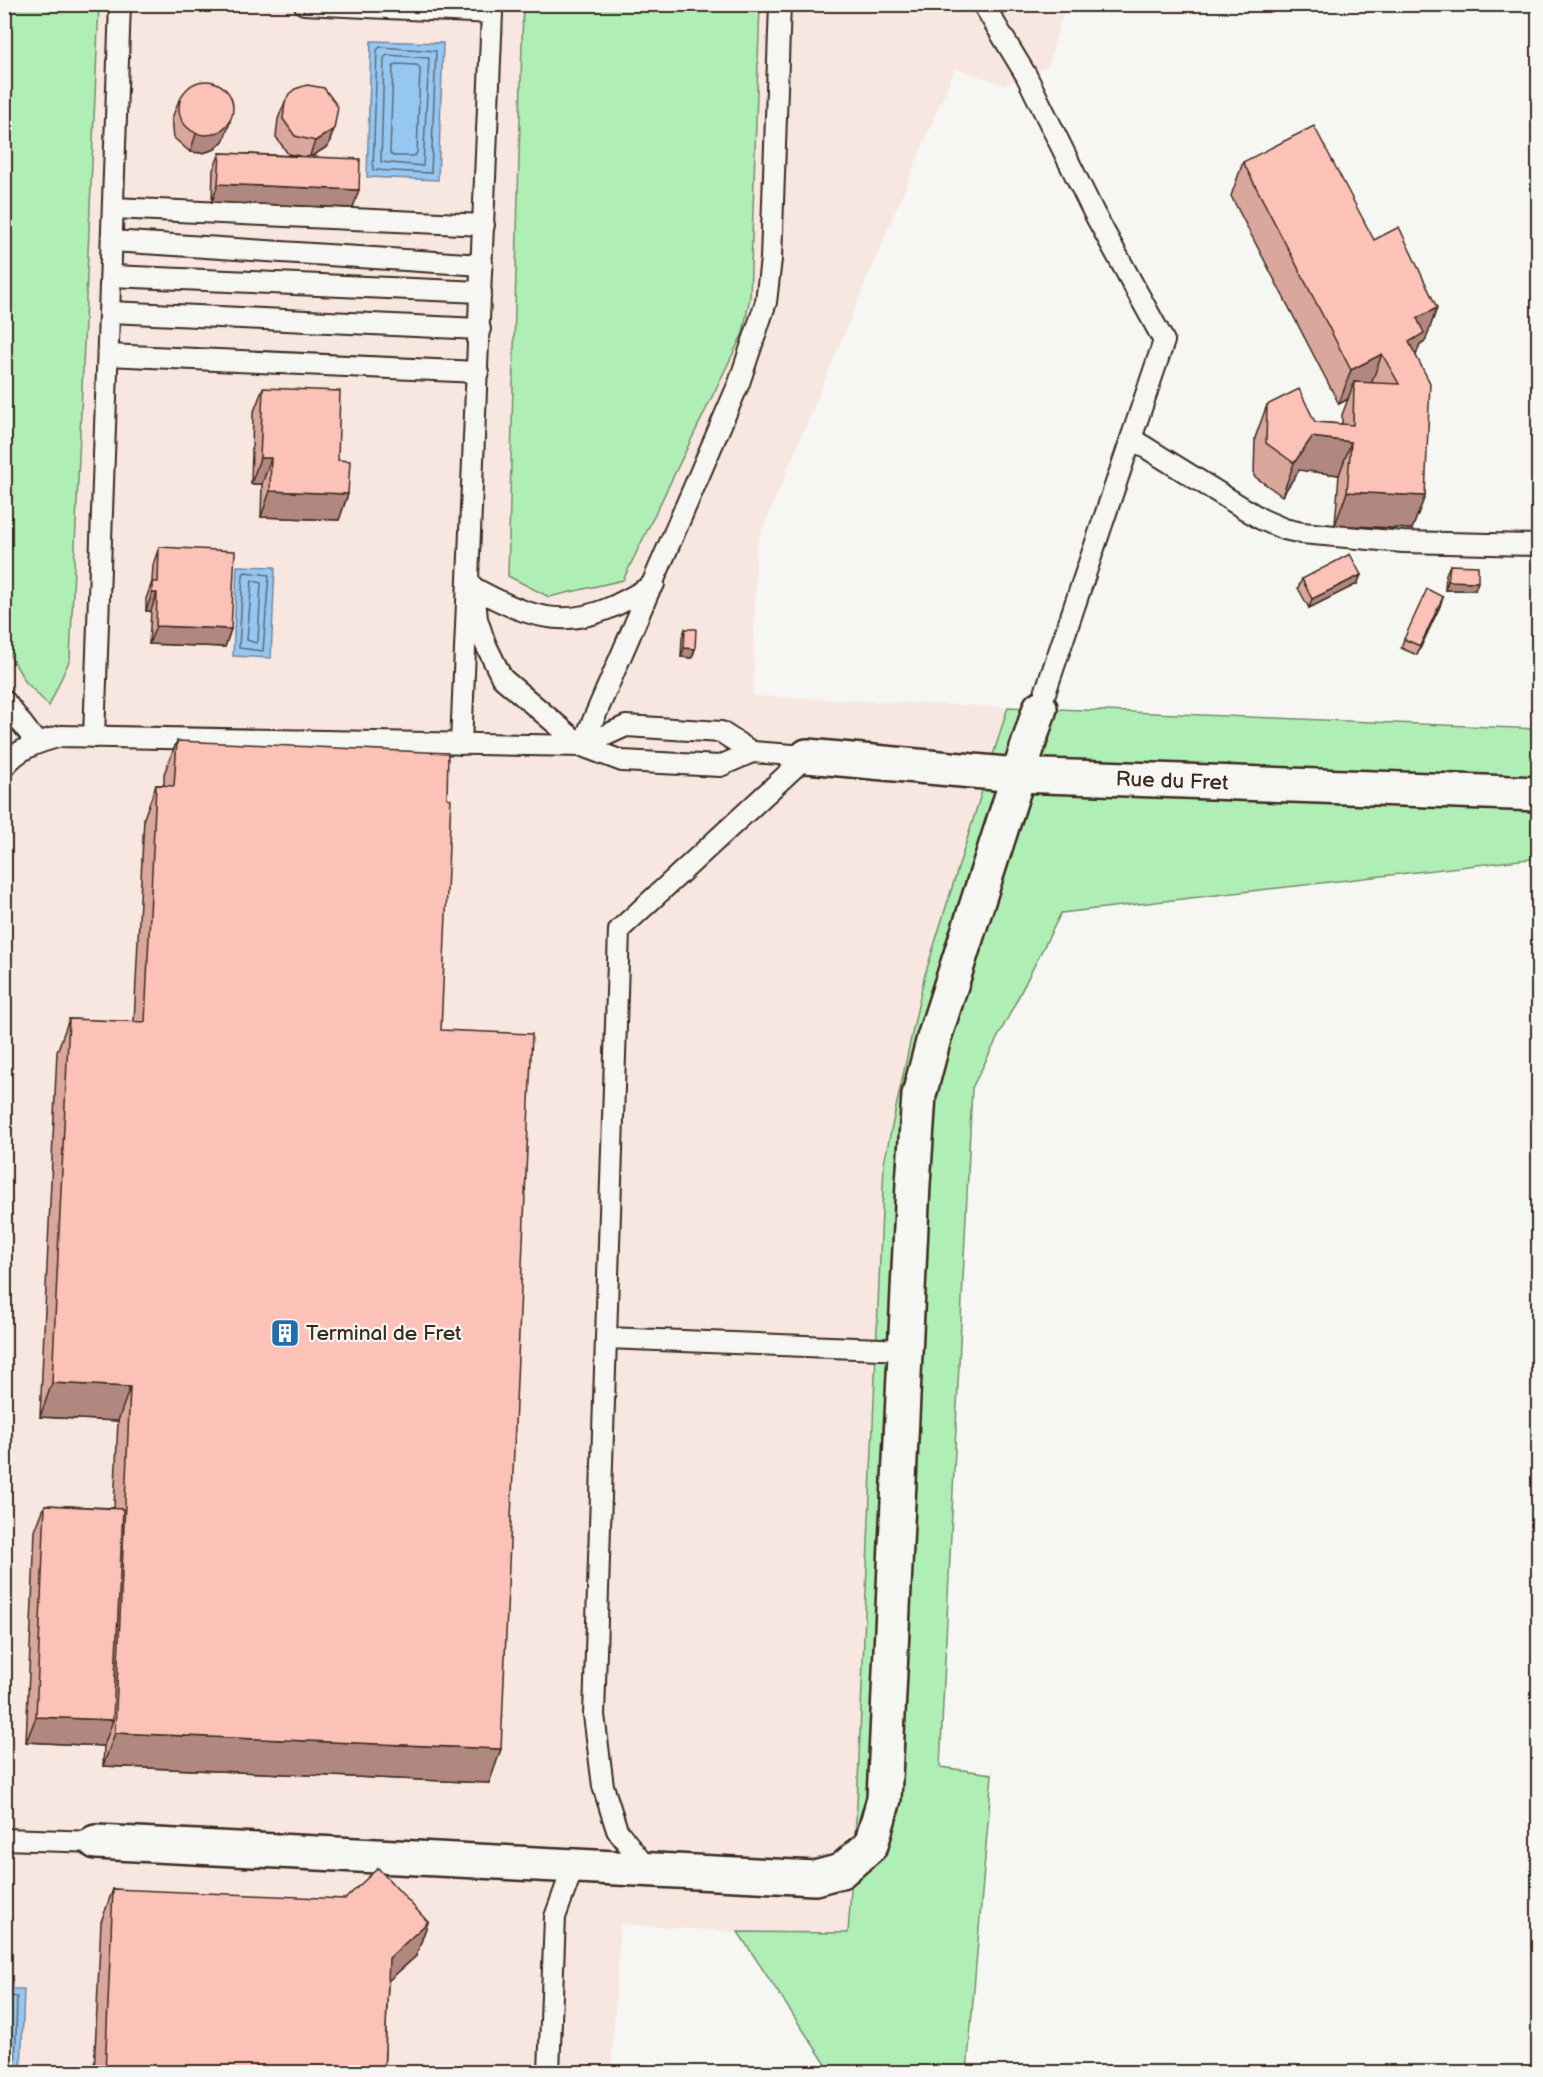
<svg xmlns="http://www.w3.org/2000/svg" width="1543" height="2077" font-family="'Balsamiq Sans',sans-serif">
<rect width="100%" height="100%" fill="#f6f6f2"/>
<filter id="ink" filterUnits="userSpaceOnUse"><feTurbulence type="fractalNoise" baseFrequency=".0167" numOctaves="2"/><feDisplacementMap in="SourceGraphic" scale="12" xChannelSelector="R" yChannelSelector="G"/><feConvolveMatrix kernelMatrix="1 2 1 2 8 2 1 2 1" color-interpolation-filters="sRGB"/></filter>
<g filter="url(#ink)">
<path fill="#f8e6e0" d="M 5,5 L 1065,5 L 1048,66 L 1005,85 L 955,68 L 756,545 L 753,696 L 1008,707 L 924,978 L 884,1163 L 857,1805 L 848,1934 L 738,1932 L 620,1924 L 611,2072 L 5,2072 Z"/>
<g fill="#afefb6" stroke="#758c6a" stroke-width="1.5">
<path d="M 5,4 L 99,5 L 70,659 L 49,706 L 25,681 L 5,647 Z"/>
<path d="M 523,5 L 760,5 L 750,297 L 743,333 L 623,580 L 549,597 L 508,576 Z"/>
<path d="M 1008,707 L 1538,729 L 1538,858 L 1061,913 L 972,1088 L 940,1767 L 992,1774 L 967,2072 L 831,2072 L 738,1932 L 848,1933 L 857,1805 L 884,1163 L 924,978 Z"/>
</g>
<g fill="#96c7f2" stroke="#72889d" stroke-width="1.5">
<path d="M 371,41 L 443,43 L 438,180 L 367,177 Z"/>
<path d="M 237,566 L 275,567 L 271,658 L 233,656 Z"/>
<path d="M 5,1989 L 24,1989 L 21,2072 L 5,2072 Z"/>
</g>
<g fill="none" stroke-linecap="round" stroke-linejoin="round">
<g stroke="#5f6973" stroke-width="1.5">
<path d="M 380,47 L 436,51 L 431,173 L 373,170 L 377,50 Z"/>
<path d="M 387,55 L 429,58 L 423,166 L 381,162 L 384,58 Z"/>
<path d="M 396,64 L 417,65 L 420,68 L 417,153 L 414,156 L 393,156 L 390,153 L 393,67 Z"/>
<path d="M 245,572 L 269,575 L 263,651 L 239,648 L 243,575 Z"/>
<path d="M 252,580 L 261,583 L 258,641 L 256,643 L 247,640 Z"/>
<path d="M 4,1995 L 17,1997 L 15,2072"/>
<path d="M 4,2003 L 10,2005 L 7,2072"/>
</g>
<g stroke="#3b2a1e" stroke-width="24">
<g id="service">
<path d="M 304,4 L 492,13 L 461,744"/>
<path d="M 983,4 L 1026,75 L 1094,213 L 1164,341 L 1040,708"/>
<path d="M 113,208 L 484,225"/>
<path d="M 112,241 L 482,265"/>
<path d="M 111,276 L 481,292"/>
<path d="M 110,312 L 480,329"/>
<path d="M 108,355 L 478,372"/>
<path d="M 1132,439 L 1261,519 L 1284,529 L 1302,533 L 1403,542 L 1538,545"/>
<path d="M 474,588 C 549,629 582,629 654,584"/>
<path d="M 4,700 L 36,742"/>
<path d="M 94,737 L 120,4"/>
<path d="M 582,746 L 739,383 L 766,302 L 771,259 L 780,4"/>
<path d="M 752,752 L 807,756"/>
<path d="M 4,767 C 18,748 39,742 61,736 L 582,746 L 626,726 L 721,732 L 752,752 L 720,766 L 622,761 L 582,746 L 502,678 L 485,643 L 477,619 L 474,588 L 468,581"/>
<path d="M 607,1338 L 906,1350"/>
<path d="M 4,1839 L 96,1842"/>
<path d="M 648,1870 L 617,1830 L 603,1786 L 594,1715 L 619,930 L 807,756"/>
<path d="M 549,2072 L 555,1917 L 574,1865"/>
</g>
</g>
<g stroke="#3b2a1e" stroke-width="38">
<g id="minor">
<path id="s1" d="M 807,756 L 1017,775 L 1538,794"/>
<path d="M 96,1842 L 815,1878 L 841,1871 L 871,1845 L 884,1799 L 913,1184 L 919,1095 L 934,1038 L 1040,708"/>
</g>
</g>
<use href="#service" stroke="#f6f6f2" stroke-width="20"/>
<use href="#minor" stroke="#f6f6f2" stroke-width="33"/>
</g>
<g fill="#daa79d" stroke="#3b2a1e" stroke-width="1.5">
<path d="M 179,100 L 224,140 L 215,149 L 203,153 L 190,152 L 174,138 L 172,118 Z"/>
<path d="M 285,102 L 334,129 L 328,146 L 311,157 L 353,208 L 212,202 L 213,170 L 220,153 L 300,156 L 288,154 L 276,137 L 278,119 Z"/>
<path d="M 1243,162 L 1374,240 L 1437,308 L 1425,341 L 1420,344 L 1416,355 L 1425,496 L 1412,529 L 1335,525 L 1339,475 L 1299,470 L 1282,496 L 1254,476 L 1255,438 L 1267,405 L 1315,422 L 1342,424 L 1342,415 L 1348,399 L 1339,404 L 1231,196 Z"/>
<path d="M 263,388 L 348,494 L 339,520 L 261,517 L 262,484 L 251,484 L 253,414 Z"/>
<path d="M 159,547 L 231,629 L 225,647 L 149,644 L 151,611 L 146,611 L 146,599 L 152,582 L 153,565 Z"/>
<path d="M 1450,565 L 1475,590 L 1445,590 L 1446,574 Z"/>
<path d="M 1361,575 L 1357,584 L 1309,608 L 1298,588 L 1302,579 Z"/>
<path d="M 1440,606 L 1417,655 L 1401,648 L 1404,639 Z"/>
<path d="M 685,629 L 695,649 L 692,658 L 681,657 L 682,638 Z"/>
<path d="M 177,741 L 441,1030 L 501,1749 L 489,1783 L 103,1766 L 104,1746 L 26,1742 L 35,1531 L 45,1505 L 114,1508 L 118,1421 L 40,1417 L 57,1052 L 69,1019 L 134,1022 L 144,818 L 156,785 L 164,785 L 164,774 Z"/>
<path d="M 113,1889 L 428,1922 L 416,1956 L 388,1981 L 384,2073 L 94,2073 L 101,1922 Z"/>
</g>
<g fill="#b18880" stroke="#3b2a1e" stroke-width="1.5">
<path d="M 230,122 L 224,140 L 215,149 L 203,153 L 190,152 L 196,134 Z"/>
<path d="M 334,129 L 328,146 L 309,158 L 315,141 Z"/>
<path d="M 218,184 L 359,190 L 353,208 L 212,202 Z"/>
<path d="M 1437,308 L 1425,341 L 1420,344 L 1412,366 L 1397,376 L 1417,318 Z"/>
<path d="M 1382,354 L 1370,387 L 1354,382 L 1348,399 L 1339,404 L 1351,370 Z"/>
<path d="M 1312,437 L 1351,442 L 1339,475 L 1299,470 L 1282,496 L 1294,463 Z"/>
<path d="M 260,458 L 271,458 L 262,484 L 251,484 Z"/>
<path d="M 270,491 L 348,494 L 339,520 L 261,517 Z"/>
<path d="M 1347,492 L 1425,496 L 1412,529 L 1335,525 Z"/>
<path d="M 1361,575 L 1357,584 L 1309,608 L 1312,599 Z"/>
<path d="M 1448,581 L 1478,582 L 1475,590 L 1445,590 Z"/>
<path d="M 152,593 L 157,593 L 151,611 L 146,611 Z"/>
<path d="M 1443,597 L 1440,606 L 1417,655 L 1420,646 Z"/>
<path d="M 156,626 L 231,629 L 225,647 L 149,644 Z"/>
<path d="M 684,648 L 695,649 L 692,658 L 681,657 Z"/>
<path d="M 52,1383 L 130,1387 L 118,1421 L 40,1417 Z"/>
<path d="M 36,1717 L 113,1720 L 104,1746 L 26,1742 Z"/>
<path d="M 115,1733 L 501,1749 L 489,1783 L 103,1766 Z"/>
<path d="M 428,1922 L 416,1956 L 377,1991 L 389,1958 Z"/>
</g>
<g fill="#fdc2b7" stroke="#3b2a1e" stroke-width="1.5">
<circle cx="206" cy="108" r="27"/>
<path d="M 307,85 L 324,88 L 338,107 L 334,129 L 315,141 L 295,136 L 283,119 L 285,102 L 289,94 L 295,89 Z"/>
<path d="M 1314,126 L 1374,240 L 1399,227 L 1437,308 L 1417,318 L 1424,333 L 1409,342 L 1430,383 L 1425,496 L 1347,492 L 1351,442 L 1312,437 L 1294,463 L 1266,443 L 1267,405 L 1299,389 L 1315,422 L 1353,425 L 1354,382 L 1399,384 L 1382,354 L 1351,370 L 1243,162 Z"/>
<path d="M 220,153 L 360,159 L 359,190 L 218,184 Z"/>
<path d="M 263,388 L 340,391 L 338,460 L 350,461 L 348,494 L 270,491 L 271,458 L 260,458 Z"/>
<path d="M 159,547 L 235,551 L 231,629 L 156,626 L 157,593 L 152,593 L 152,582 L 158,582 Z"/>
<path d="M 1350,554 L 1361,575 L 1312,599 L 1302,579 Z"/>
<path d="M 1450,565 L 1478,566 L 1478,582 L 1448,581 Z"/>
<path d="M 1427,589 L 1443,597 L 1420,646 L 1404,639 Z"/>
<path d="M 685,629 L 696,629 L 695,649 L 684,648 Z"/>
<path d="M 177,741 L 448,753 L 447,798 L 451,799 L 441,1030 L 532,1034 L 501,1749 L 115,1733 L 130,1387 L 52,1383 L 69,1019 L 145,1022 L 156,785 L 174,786 Z"/>
<path d="M 45,1505 L 123,1509 L 113,1720 L 36,1717 Z"/>
<path d="M 378,1868 L 428,1922 L 389,1958 L 384,2073 L 105,2073 L 113,1889 L 345,1899 Z"/>
</g>
</g>
<defs>
<g id="building-square" transform="scale(1.5)"><rect x="-9" y="-9" width="18" height="18" rx="4" fill="#1f6fb2" stroke="#f6f6f2"/><path d="M-4-6H4V6H1V3H-1V6H-4ZM-2.5-4.3h1.7v1.8h-1.7ZM.8-4.3h1.7v1.8H.8ZM-2.5-1h1.7V.8h-1.7ZM.8-1h1.7V.8H.8Z" fill="#fff"/></g>
</defs>
<g fill-rule="evenodd">
<use href="#building-square" x="285" y="1333"/>
</g>
<g text-anchor="middle" stroke-width="4.5" stroke-linejoin="round" paint-order="stroke">
<g font-size="21" fill="#3b2a1e" stroke="#f6f6f2">
<text dy="7" stroke="none"><textPath href="#s1" startOffset="366">Rue du Fret</textPath></text>
</g>
<g font-size="21" fill="#3b2a1e" stroke="#f6f6f2" text-anchor="start">
<text x="306" y="1340">Terminal de Fret</text>
</g>
</g>
<rect width="1543" height="2077" fill="none" stroke="#f6f6f2" stroke-width="24"/>
<rect x="12" y="12" width="1519" height="2053" fill="none" stroke="#3b2a1e" stroke-width="2" filter="url(#ink)"/>
</svg>
